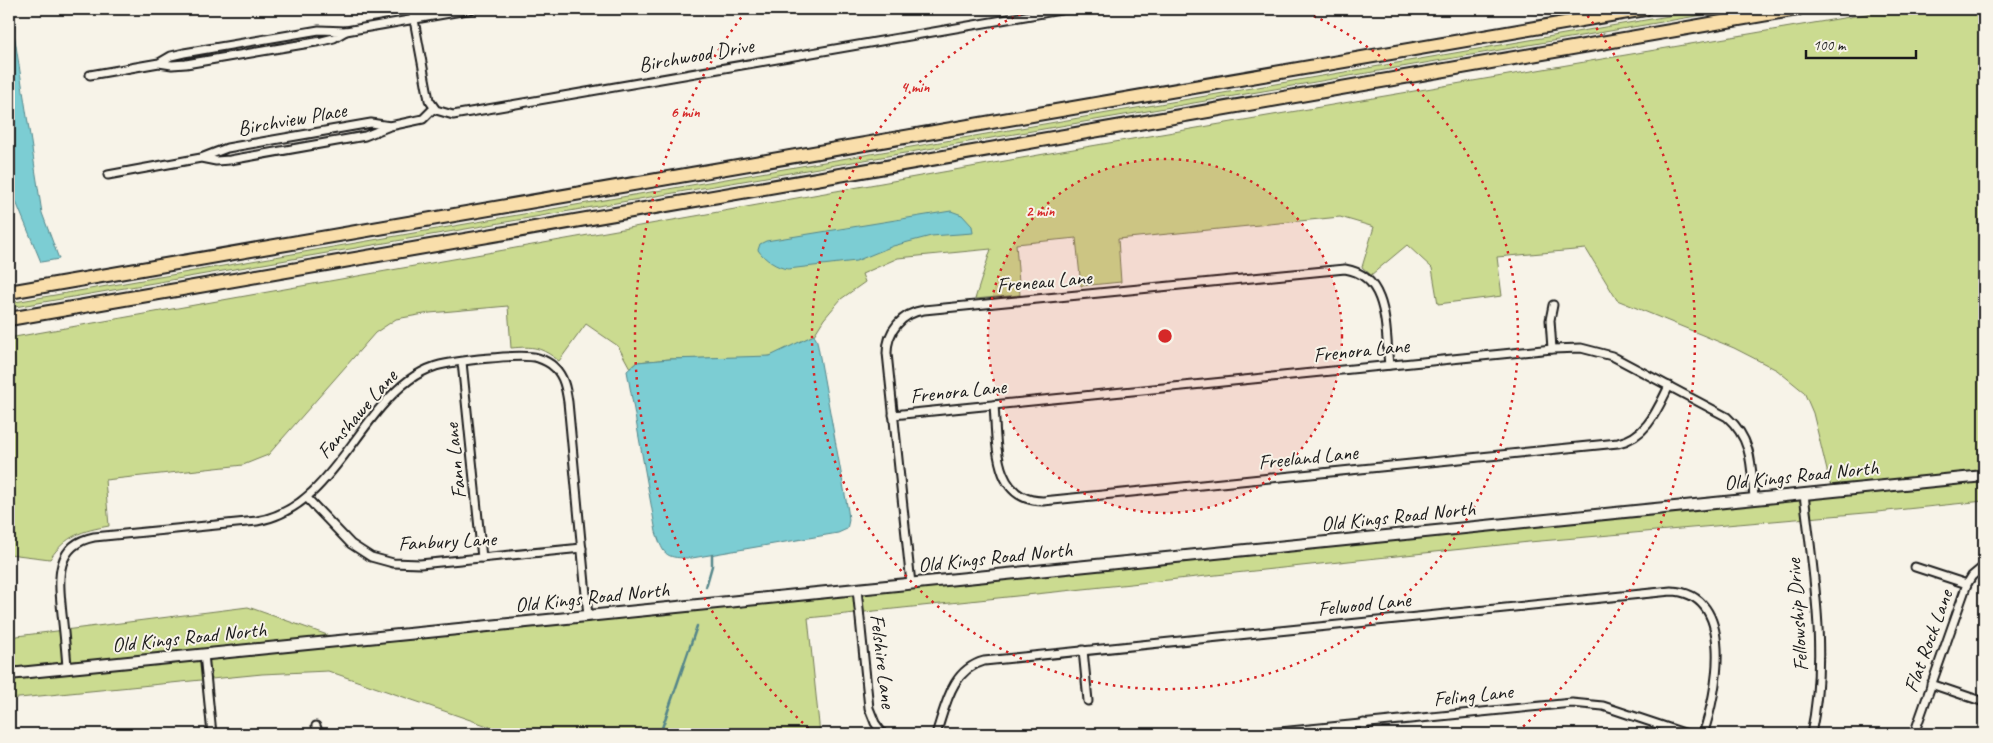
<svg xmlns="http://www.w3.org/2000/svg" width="1993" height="743" font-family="Caveat,sans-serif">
<rect width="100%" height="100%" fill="#f7f3e8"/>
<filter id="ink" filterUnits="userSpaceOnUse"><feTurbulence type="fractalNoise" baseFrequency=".02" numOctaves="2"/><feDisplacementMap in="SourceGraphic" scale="10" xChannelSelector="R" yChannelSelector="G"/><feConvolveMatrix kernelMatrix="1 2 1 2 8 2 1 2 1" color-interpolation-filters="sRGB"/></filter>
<g filter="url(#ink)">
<g fill="#cbdb90" stroke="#747c56">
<path d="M 1709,9 L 1737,9 L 9,308 L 9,303 Z"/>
<path d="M 1896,9 L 1984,9 L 1984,472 L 1831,487 L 1813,413 L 1804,392 L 1777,370 L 1734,348 L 1617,300 L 1586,249 L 1497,257 L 1502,296 L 1438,304 L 1432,268 L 1407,245 L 1371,275 L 1362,267 L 1374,227 L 1340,217 L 1118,239 L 1121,282 L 1081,286 L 1076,238 L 1016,244 L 1020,295 L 975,299 L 991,249 L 898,258 L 862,274 L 865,282 L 841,299 L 824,319 L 814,335 L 777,354 L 766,357 L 670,359 L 637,362 L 630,368 L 618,346 L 586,324 L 559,361 C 541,347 534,346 511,348 L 508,306 L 430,313 L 396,319 L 375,333 L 268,455 L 243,465 L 105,480 L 109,526 C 82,531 66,535 50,559 L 9,554 L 9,338 L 1050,153 Z"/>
<path d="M 1984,480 L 1984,501 L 1877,512 L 1529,542 L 808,618 L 820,734 L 511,734 L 328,671 L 262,674 L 9,699 L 9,679 Z"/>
<path d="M 248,607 L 336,638 L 9,670 L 9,637 Z"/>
</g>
<g fill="#7bcdd3" stroke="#55868a">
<path d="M 9,9 L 15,9 L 14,33 L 42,213 L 59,259 L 41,262 L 9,185 Z"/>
<path d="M 951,211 L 962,215 L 972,226 L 973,233 L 931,236 L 893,246 L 856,261 L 788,269 C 777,268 764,259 758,250 L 760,244 L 766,241 Z"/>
<path d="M 814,335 L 817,341 L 848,511 L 849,520 L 847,529 L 838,533 L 692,558 C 666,558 664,557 656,532 L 627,371 L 637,362 L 670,359 L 770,356 Z"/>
</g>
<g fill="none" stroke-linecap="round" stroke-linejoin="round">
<g stroke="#55868a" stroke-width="2.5">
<path d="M 706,587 L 712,566 L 712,555"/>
<path d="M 660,734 L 697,626"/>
</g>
<g stroke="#1c1c1c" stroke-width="11">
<g id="street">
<path d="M 412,9 L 429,100 L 436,110 L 453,115 L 1066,9"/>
<path d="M 346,31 L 473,9"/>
<path d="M 90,75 L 159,63 L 172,65 L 186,64 L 322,41 L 334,38 L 346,31 L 319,30 L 184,53 L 171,56 L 159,63"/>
<path d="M 390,126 L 423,119 L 434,108"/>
<path d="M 108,175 L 201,158 L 227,148 L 371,123 L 390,126 L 365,136 L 230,160 L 216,161 L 201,158"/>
<path d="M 1552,349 L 1550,320 L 1553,305"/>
<path d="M 462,362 L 482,558"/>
<path d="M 994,405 C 997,440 992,501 1043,501 L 1618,443 C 1647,437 1657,410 1669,386"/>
<path d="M 893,415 L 1552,349 L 1581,348 L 1612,356 L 1727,417 C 1753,440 1751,466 1754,498"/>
<path d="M 1804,494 C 1813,573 1828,655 1811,734"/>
<path d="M 307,498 L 351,544 L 371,557 L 393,563 L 420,564 L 582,548"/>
<path d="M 1915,567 L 1967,584"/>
<path d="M 911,584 L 887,353 C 887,331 902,313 924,310 L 1345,269 C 1390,276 1385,331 1389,365"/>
<path d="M 857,589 L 869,708 L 875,723 L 883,734"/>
<path d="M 1083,650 L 1088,701"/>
<path d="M 204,654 L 212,734"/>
<path d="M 67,668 C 66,650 64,632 62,614 C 59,582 53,545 94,537 L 257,521 C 329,509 355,420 409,380 C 417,374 427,369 436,366 C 454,361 521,353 538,358 C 544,360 550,363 554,367 C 564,376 566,389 568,402 L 588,616"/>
<path d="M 1931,684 L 1984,702"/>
<path d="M 1364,723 L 1365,734"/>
<path d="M 316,726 L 319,734"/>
<path d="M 936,734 C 946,705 951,670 984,661 L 1671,591 C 1737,593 1717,694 1703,734"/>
<path d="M 1258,734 L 1572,703 L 1603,706 L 1687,734"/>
<path d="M 1914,734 L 1967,584 L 1972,576 L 1984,566"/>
</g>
</g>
<g stroke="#1c1c1c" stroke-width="14">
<path id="secondary" d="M 9,674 L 1984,476"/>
</g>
<g stroke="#1c1c1c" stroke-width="16">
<g id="highway">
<path d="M 9,292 L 1645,9"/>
<path d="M 9,319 L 1797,9"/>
</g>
</g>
<use href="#street" stroke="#f7f3e8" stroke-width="7"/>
<use href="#secondary" stroke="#f7f3e8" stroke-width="10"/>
<use href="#highway" stroke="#f9deab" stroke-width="12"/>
</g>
</g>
<circle cx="1165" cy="336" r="177" fill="#d62828" fill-opacity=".12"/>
<g fill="none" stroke="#d62828" stroke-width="2.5" stroke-dasharray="2.5 5">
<circle cx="1165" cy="336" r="177"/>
<path d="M1300 10A353 353 0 1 1 1030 10"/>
<path d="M814 733A530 530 0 0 1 747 10M1583 10A530 530 0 0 1 1516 733"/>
</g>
<g text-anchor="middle" stroke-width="4" stroke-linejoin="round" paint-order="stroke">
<g font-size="21" fill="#1c1c1c" stroke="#f7f3e8">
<text transform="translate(696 55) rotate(-10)" y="7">Birchwood Drive</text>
<text transform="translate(292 119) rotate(-10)" y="7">Birchview Place</text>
<text transform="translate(1044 281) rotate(-5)" y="7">Freneau Lane</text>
<text transform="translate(1361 350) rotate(-6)" y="7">Frenora Lane</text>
<text transform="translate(958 391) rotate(-6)" y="7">Frenora Lane</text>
<text transform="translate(357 414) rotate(-49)" y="7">Fanshawe Lane</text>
<text transform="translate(1308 457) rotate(-6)" y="7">Freeland Lane</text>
<text transform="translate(455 461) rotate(-96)" y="7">Fann Lane</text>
<text transform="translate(1801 475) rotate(-6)" y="7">Old Kings Road North</text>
<text transform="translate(1398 516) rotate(-6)" y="7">Old Kings Road North</text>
<text transform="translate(447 541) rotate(-3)" y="7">Fanbury Lane</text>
<text transform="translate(995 557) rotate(-6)" y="7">Old Kings Road North</text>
<text transform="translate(592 597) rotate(-6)" y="7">Old Kings Road North</text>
<text transform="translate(1364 604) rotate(-6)" y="7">Felwood Lane</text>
<text transform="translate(1797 615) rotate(-94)" y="7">Fellowship Drive</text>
<text transform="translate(189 637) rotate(-6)" y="7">Old Kings Road North</text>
<text transform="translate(1928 641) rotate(-70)" y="7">Flat Rock Lane</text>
<text transform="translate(883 661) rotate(83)" y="7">Felshire Lane</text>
<text transform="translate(1473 695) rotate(-6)" y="7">Feling Lane</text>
</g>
</g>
<circle cx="1165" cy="336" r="8" fill="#d62828" stroke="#f7f3e8" stroke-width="2.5"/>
<g font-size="15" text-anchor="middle" font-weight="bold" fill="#d62828" stroke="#f7f3e8" stroke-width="4" stroke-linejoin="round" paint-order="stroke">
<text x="915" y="92">4 min</text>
<text x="685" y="117">6 min</text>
<text x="1040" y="216">2 min</text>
</g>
<rect width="1993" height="743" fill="none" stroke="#f7f3e8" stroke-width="30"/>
<rect x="15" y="15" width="1963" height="713" fill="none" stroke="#1c1c1c" stroke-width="2" filter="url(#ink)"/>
<path d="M1806 50v8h110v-8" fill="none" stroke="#1c1c1c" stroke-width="2.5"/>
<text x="1813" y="50" font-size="15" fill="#1c1c1c" stroke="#f7f3e8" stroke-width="4" paint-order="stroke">100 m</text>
</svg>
